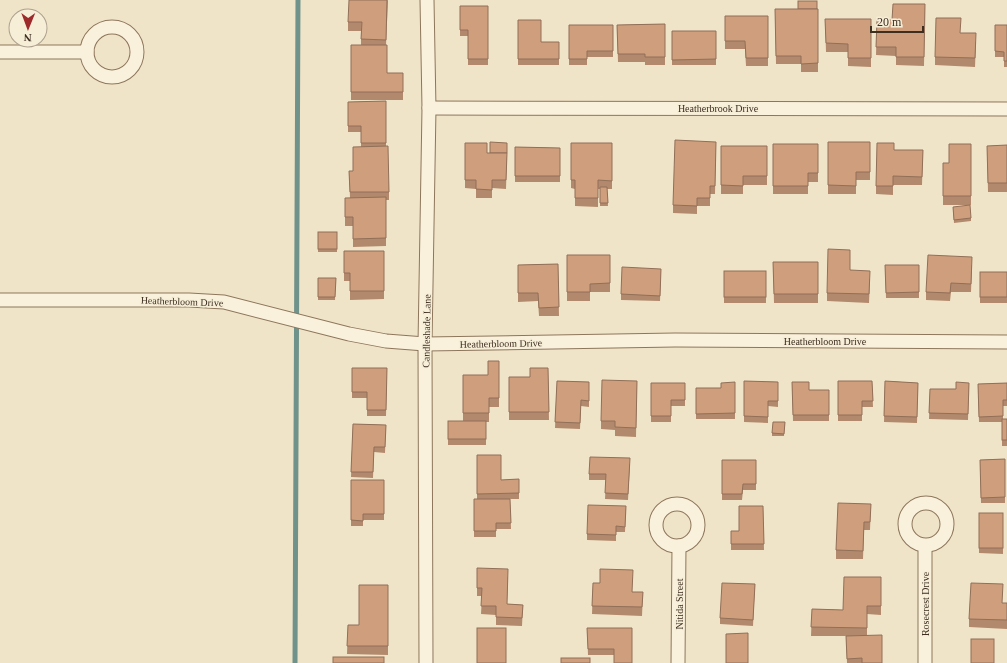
<svg xmlns="http://www.w3.org/2000/svg" width="1007" height="663" font-family="Georgia,serif">
<rect width="100%" height="100%" fill="#f0e4c8"/>
<g fill="none" stroke-linecap="round" stroke-linejoin="round">
<path stroke="#6f938a" stroke-width="5" d="M 295,663 L 298,0"/>
<g stroke="#8d765c" stroke-width="15">
<g id="minor">
<circle cx="112" cy="52" r="25"/>
<path d="M 0,52 L 87,52"/>
<path d="M 429,108 L 1007,109"/>
<path d="M 0,300 L 189,300 L 224,302 L 349,334 L 386,341 L 425,344 L 675,340 L 1007,342"/>
<circle cx="926" cy="524" r="21"/>
<circle cx="677" cy="525" r="21"/>
<path d="M 925,546 L 925,663"/>
<path d="M 426,663 L 425,344 L 429,108 L 427,0"/>
<path d="M 678,663 L 679,546"/>
</g>
</g>
<use href="#minor" stroke="#faf1dc" stroke-width="13"/>
</g>
<g fill="#b2896c">
<path d="M 388,0 L 386,45 L 387,73 L 403,73 L 403,100 L 351,100 L 351,45 L 361,45 L 361,31 L 348,31 L 348,22 Z"/>
<path d="M 925,4 L 924,66 L 896,65 L 896,56 L 876,55 L 877,20 L 892,20 Z"/>
<path d="M 460,6 L 488,6 L 488,65 L 468,65 L 468,36 L 460,36 Z"/>
<path d="M 775,9 L 818,9 L 818,72 L 801,72 L 801,64 L 776,64 Z"/>
<path d="M 725,16 L 768,16 L 768,66 L 746,66 L 745,49 L 725,49 Z"/>
<path d="M 825,19 L 871,19 L 871,67 L 848,66 L 848,52 L 826,52 Z"/>
<path d="M 518,20 L 541,42 L 559,42 L 559,65 L 518,65 Z"/>
<path d="M 665,24 L 665,65 L 645,65 L 645,62 L 618,62 L 617,25 Z"/>
<path d="M 569,25 L 613,25 L 613,57 L 587,57 L 587,65 L 569,65 Z"/>
<path d="M 995,25 L 1007,25 L 1007,67 L 1004,67 L 1004,57 L 995,57 Z"/>
<rect x="672" y="31" width="44" height="34"/>
<path d="M 960,33 L 976,42 L 975,67 L 935,65 L 935,57 Z"/>
<path d="M 386,101 L 386,146 L 389,192 L 389,200 L 386,200 L 386,246 L 353,247 L 353,226 L 345,226 L 345,198 L 350,198 L 349,171 L 353,171 L 361,147 L 361,132 L 348,132 L 348,102 Z"/>
<path d="M 716,142 L 715,194 L 710,194 L 710,206 L 697,206 L 697,214 L 673,213 L 673,205 Z"/>
<path d="M 828,142 L 870,142 L 870,180 L 856,180 L 856,194 L 828,194 Z"/>
<path d="M 465,143 L 487,153 L 507,156 L 506,189 L 492,188 L 492,198 L 476,198 L 476,189 L 465,188 Z"/>
<path d="M 571,143 L 612,143 L 612,189 L 607,189 L 608,206 L 600,206 L 600,189 L 598,189 L 598,207 L 575,206 L 575,189 L 571,188 Z"/>
<path d="M 773,144 L 818,144 L 818,182 L 808,182 L 808,194 L 773,194 Z"/>
<path d="M 971,144 L 971,205 L 943,205 L 943,163 L 949,163 Z"/>
<path d="M 1007,145 L 1007,192 L 988,192 L 987,146 Z"/>
<path d="M 721,146 L 767,146 L 767,185 L 743,185 L 743,194 L 721,194 Z"/>
<path d="M 515,147 L 560,148 L 560,182 L 515,182 Z"/>
<path d="M 894,150 L 923,150 L 922,185 L 893,185 L 893,195 L 876,194 L 876,186 Z"/>
<path d="M 953,207 L 971,218 L 971,221 L 954,223 Z"/>
<rect x="318" y="232" width="19" height="20"/>
<path d="M 344,251 L 384,251 L 384,299 L 350,300 L 350,281 L 344,281 Z"/>
<path d="M 567,255 L 610,255 L 610,292 L 590,292 L 590,301 L 567,301 Z"/>
<path d="M 773,262 L 818,262 L 818,303 L 774,303 Z"/>
<path d="M 558,264 L 559,316 L 539,316 L 538,301 L 518,302 L 518,265 Z"/>
<path d="M 885,265 L 919,265 L 919,298 L 886,298 Z"/>
<path d="M 972,265 L 971,292 L 951,292 L 950,301 L 926,300 L 926,292 Z"/>
<path d="M 661,269 L 660,301 L 621,300 L 621,294 Z"/>
<path d="M 850,270 L 870,279 L 869,303 L 827,301 L 827,293 Z"/>
<rect x="724" y="271" width="42" height="32"/>
<rect x="980" y="272" width="27" height="31"/>
<path d="M 318,278 L 336,278 L 335,300 L 318,300 Z"/>
<path d="M 499,361 L 499,407 L 489,407 L 489,422 L 486,422 L 486,445 L 448,445 L 448,421 L 463,421 L 463,375 L 488,375 Z"/>
<path d="M 352,368 L 387,368 L 386,416 L 367,416 L 367,398 L 352,398 Z"/>
<path d="M 548,368 L 549,420 L 509,420 L 509,377 L 530,377 Z"/>
<path d="M 557,381 L 589,382 L 589,407 L 581,406 L 580,429 L 555,428 Z"/>
<path d="M 637,381 L 636,437 L 615,436 L 615,430 L 601,429 L 601,421 Z"/>
<path d="M 744,381 L 778,382 L 778,407 L 768,406 L 768,423 L 744,422 Z"/>
<path d="M 838,381 L 872,381 L 873,407 L 862,407 L 862,421 L 838,421 Z"/>
<path d="M 885,381 L 918,383 L 917,423 L 884,422 Z"/>
<path d="M 735,382 L 735,419 L 696,419 L 696,388 L 721,388 Z"/>
<path d="M 792,382 L 809,390 L 829,390 L 829,421 L 793,421 Z"/>
<path d="M 651,383 L 685,383 L 685,406 L 671,406 L 671,422 L 651,422 Z"/>
<path d="M 969,383 L 968,420 L 929,419 L 930,389 L 956,389 Z"/>
<path d="M 1007,383 L 1007,406 L 1003,406 L 1003,419 L 1007,419 L 1007,446 L 1002,446 L 1002,422 L 979,422 L 978,384 Z"/>
<path d="M 785,422 L 784,436 L 772,436 L 772,433 Z"/>
<path d="M 353,424 L 386,425 L 385,453 L 374,452 L 373,478 L 351,477 Z"/>
<path d="M 477,455 L 501,480 L 519,479 L 519,499 L 508,499 L 510,499 L 511,529 L 496,529 L 496,537 L 474,537 L 474,499 L 477,499 Z"/>
<path d="M 1005,459 L 1005,503 L 981,503 L 980,460 Z"/>
<path d="M 722,460 L 756,460 L 756,490 L 743,490 L 742,500 L 722,500 Z"/>
<path d="M 630,464 L 628,500 L 605,499 L 606,480 L 589,480 L 589,474 Z"/>
<path d="M 351,480 L 384,480 L 384,520 L 363,520 L 363,526 L 351,526 Z"/>
<path d="M 871,504 L 870,530 L 864,530 L 863,559 L 836,559 L 836,550 Z"/>
<path d="M 626,506 L 625,532 L 616,532 L 616,541 L 587,540 L 587,534 Z"/>
<path d="M 763,506 L 764,550 L 731,550 L 731,531 L 739,531 Z"/>
<path d="M 979,513 L 1003,513 L 1003,554 L 979,553 Z"/>
<path d="M 477,568 L 508,577 L 507,604 L 523,605 L 522,626 L 496,625 L 496,615 L 481,614 L 482,596 L 477,596 Z"/>
<path d="M 881,577 L 881,615 L 867,614 L 867,635 L 882,663 L 847,663 L 846,636 L 811,636 L 812,609 L 843,610 Z"/>
<path d="M 593,583 L 633,592 L 643,592 L 642,616 L 592,614 Z"/>
<path d="M 755,584 L 753,626 L 720,624 L 720,618 Z"/>
<path d="M 388,585 L 388,655 L 347,654 L 348,625 L 359,625 Z"/>
<path d="M 1007,603 L 1007,629 L 969,627 L 969,619 Z"/>
<path d="M 587,628 L 632,628 L 632,663 L 614,663 L 614,655 L 588,655 Z"/>
</g>
<g fill="#cf9f7d" stroke="#916f58">
<path d="M 349,0 L 387,0 L 386,40 L 361,39 L 362,22 L 348,22 Z"/>
<rect x="798" y="1" width="19" height="8"/>
<path d="M 893,4 L 925,4 L 924,57 L 896,57 L 896,47 L 876,47 L 877,20 L 892,20 Z"/>
<path d="M 460,6 L 488,6 L 488,59 L 468,59 L 468,30 L 460,30 Z"/>
<path d="M 775,9 L 818,9 L 818,63 L 801,64 L 801,56 L 776,56 Z"/>
<path d="M 725,16 L 768,16 L 768,58 L 746,58 L 745,41 L 725,41 Z"/>
<path d="M 936,18 L 961,18 L 960,33 L 976,33 L 975,58 L 935,57 Z"/>
<path d="M 825,19 L 871,19 L 871,58 L 848,58 L 848,44 L 826,43 Z"/>
<path d="M 518,20 L 541,20 L 541,42 L 559,42 L 559,59 L 518,59 Z"/>
<path d="M 665,24 L 665,57 L 645,57 L 645,54 L 618,54 L 617,25 Z"/>
<path d="M 569,25 L 613,25 L 613,51 L 587,51 L 587,59 L 569,59 Z"/>
<path d="M 995,25 L 1007,25 L 1007,61 L 1004,61 L 1004,52 L 995,51 Z"/>
<path d="M 672,31 L 716,31 L 716,59 L 672,60 Z"/>
<path d="M 351,45 L 387,45 L 387,73 L 403,73 L 403,92 L 351,92 Z"/>
<path d="M 386,101 L 386,143 L 361,143 L 361,126 L 348,126 L 348,102 Z"/>
<path d="M 675,140 L 716,142 L 715,186 L 710,186 L 710,198 L 697,198 L 697,206 L 673,205 Z"/>
<path d="M 490,142 L 507,143 L 507,153 L 490,153 Z"/>
<path d="M 828,142 L 870,142 L 870,172 L 856,172 L 856,186 L 828,185 Z"/>
<path d="M 465,143 L 487,143 L 487,153 L 507,153 L 506,180 L 492,180 L 492,190 L 476,189 L 476,180 L 465,180 Z"/>
<path d="M 571,143 L 612,143 L 612,181 L 598,180 L 598,198 L 575,198 L 575,180 L 571,180 Z"/>
<path d="M 877,143 L 894,143 L 894,150 L 923,150 L 922,177 L 893,176 L 893,186 L 876,186 Z"/>
<path d="M 773,144 L 818,144 L 818,173 L 808,173 L 808,186 L 773,186 Z"/>
<path d="M 949,144 L 971,144 L 971,196 L 943,196 L 943,163 L 949,163 Z"/>
<path d="M 1007,145 L 1007,183 L 988,183 L 987,146 Z"/>
<path d="M 388,146 L 389,192 L 350,192 L 349,171 L 353,171 L 353,147 Z"/>
<path d="M 721,146 L 767,146 L 767,176 L 743,176 L 743,186 L 721,185 Z"/>
<path d="M 515,147 L 560,148 L 560,176 L 515,176 Z"/>
<path d="M 600,187 L 607,187 L 608,203 L 600,203 Z"/>
<path d="M 386,197 L 386,238 L 353,239 L 353,217 L 345,217 L 345,198 Z"/>
<path d="M 970,205 L 971,218 L 954,220 L 953,207 Z"/>
<rect x="318" y="232" width="19" height="17"/>
<path d="M 828,249 L 850,250 L 850,270 L 870,271 L 869,294 L 827,293 Z"/>
<path d="M 344,251 L 384,251 L 384,291 L 350,291 L 350,273 L 344,273 Z"/>
<path d="M 567,255 L 610,255 L 610,283 L 590,284 L 590,292 L 567,292 Z"/>
<path d="M 928,255 L 972,257 L 971,284 L 951,283 L 950,293 L 926,292 Z"/>
<path d="M 773,262 L 818,262 L 818,294 L 774,294 Z"/>
<path d="M 558,264 L 559,307 L 539,308 L 538,293 L 518,293 L 518,265 Z"/>
<path d="M 885,265 L 919,265 L 919,292 L 886,293 Z"/>
<path d="M 622,267 L 661,269 L 660,296 L 621,294 Z"/>
<rect x="724" y="271" width="42" height="26"/>
<rect x="980" y="272" width="27" height="25"/>
<path d="M 318,278 L 336,278 L 335,297 L 318,297 Z"/>
<path d="M 488,361 L 499,361 L 499,398 L 489,398 L 489,413 L 463,413 L 463,375 L 488,375 Z"/>
<path d="M 352,368 L 387,368 L 386,410 L 367,410 L 367,392 L 352,392 Z"/>
<path d="M 530,368 L 548,368 L 549,412 L 509,412 L 509,377 L 530,377 Z"/>
<path d="M 602,380 L 637,381 L 636,428 L 615,427 L 615,421 L 601,421 Z"/>
<path d="M 557,381 L 589,382 L 589,401 L 581,400 L 580,423 L 555,422 Z"/>
<path d="M 744,381 L 778,382 L 778,401 L 768,401 L 768,417 L 744,416 Z"/>
<path d="M 838,381 L 872,381 L 873,401 L 862,401 L 862,415 L 838,415 Z"/>
<path d="M 885,381 L 918,383 L 917,417 L 884,416 Z"/>
<path d="M 735,382 L 735,413 L 696,414 L 696,388 L 721,388 L 721,383 Z"/>
<path d="M 792,382 L 809,382 L 809,390 L 829,390 L 829,415 L 793,415 Z"/>
<path d="M 956,382 L 969,383 L 968,414 L 929,413 L 930,389 L 956,389 Z"/>
<path d="M 651,383 L 685,383 L 685,400 L 671,400 L 671,416 L 651,416 Z"/>
<path d="M 1007,383 L 1007,400 L 1003,400 L 1003,416 L 979,417 L 978,384 Z"/>
<rect x="1002" y="419" width="5" height="21"/>
<rect x="448" y="421" width="38" height="18"/>
<path d="M 773,422 L 785,422 L 784,434 L 772,433 Z"/>
<path d="M 353,424 L 386,425 L 385,447 L 374,447 L 373,472 L 351,472 Z"/>
<path d="M 477,455 L 501,455 L 501,480 L 519,479 L 519,493 L 477,494 Z"/>
<path d="M 590,457 L 630,458 L 628,494 L 605,493 L 606,474 L 589,474 Z"/>
<path d="M 1005,459 L 1005,497 L 981,498 L 980,460 Z"/>
<path d="M 722,460 L 756,460 L 756,484 L 743,484 L 742,494 L 722,494 Z"/>
<path d="M 351,480 L 384,480 L 384,514 L 363,514 L 363,521 L 351,520 Z"/>
<path d="M 474,499 L 510,499 L 511,523 L 496,523 L 496,531 L 474,531 Z"/>
<path d="M 838,503 L 871,504 L 870,522 L 864,522 L 863,551 L 836,550 Z"/>
<path d="M 588,505 L 626,506 L 625,527 L 616,526 L 616,535 L 587,534 Z"/>
<path d="M 739,506 L 763,506 L 764,544 L 731,544 L 731,531 L 739,531 Z"/>
<rect x="979" y="513" width="24" height="35"/>
<path d="M 477,568 L 508,569 L 507,604 L 523,605 L 522,618 L 496,617 L 496,606 L 481,606 L 482,588 L 477,588 Z"/>
<path d="M 600,569 L 633,570 L 632,592 L 643,592 L 642,607 L 592,606 L 593,583 L 600,583 Z"/>
<path d="M 844,577 L 881,577 L 881,606 L 867,606 L 867,628 L 811,627 L 812,609 L 843,610 Z"/>
<path d="M 722,583 L 755,584 L 753,620 L 720,618 Z"/>
<path d="M 971,583 L 1003,584 L 1002,603 L 1007,603 L 1007,620 L 969,619 Z"/>
<path d="M 359,585 L 388,585 L 388,646 L 347,646 L 348,625 L 359,625 Z"/>
<rect x="477" y="628" width="29" height="35"/>
<path d="M 587,628 L 632,628 L 632,663 L 614,663 L 614,649 L 588,649 Z"/>
<path d="M 748,633 L 748,663 L 726,663 L 726,634 Z"/>
<path d="M 882,635 L 882,663 L 862,663 L 862,658 L 847,659 L 846,636 Z"/>
<rect x="971" y="639" width="23" height="24"/>
<rect x="333" y="657" width="51" height="6"/>
<rect x="561" y="658" width="29" height="5"/>
</g>
<g text-anchor="middle" stroke-width="3" stroke-linejoin="round" paint-order="stroke">
<g font-size="10" fill="#3d2e20" stroke="#f7eed8">
<text x="718" y="112">Heatherbrook Drive</text>
<text transform="translate(182 301) rotate(2)" y="4">Heatherbloom Drive</text>
<text transform="translate(426 331) rotate(-89)" y="4">Candleshade Lane</text>
<text x="825" y="345">Heatherbloom Drive</text>
<text transform="translate(501 343) rotate(-1)" y="4">Heatherbloom Drive</text>
<text transform="translate(679 604) rotate(-90)" y="4">Nitida Street</text>
<text transform="translate(925 604) rotate(-90)" y="4">Rosecrest Drive</text>
</g>
</g>
<g transform="translate(28 28) rotate(181)"><circle r="19" fill="#f7eed8" stroke="#ada18e"/>
<path d="M0-3L7 15L0 10L-7 15Z" fill="#9e2a2b"/>
<text y="-6" font-size="11" font-weight="bold" text-anchor="middle" fill="#3d2e20">N</text>
</g>
<path d="M871 26v6h52v-6" fill="none" stroke="#3d2e20" stroke-width="2"/>
<text x="877" y="26" font-size="12" fill="#3d2e20" stroke="#f7eed8" stroke-width="3" paint-order="stroke">20 m</text>
</svg>
